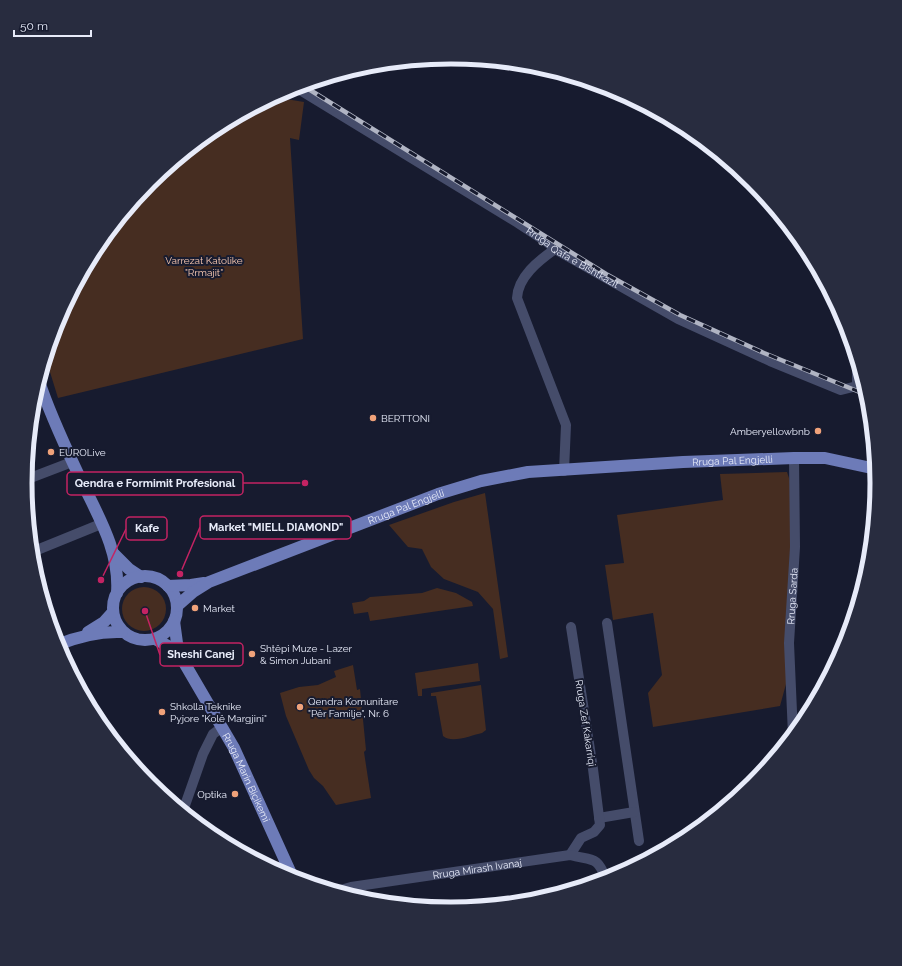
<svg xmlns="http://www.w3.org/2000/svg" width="902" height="966" font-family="Raleway,sans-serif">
<rect width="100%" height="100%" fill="#171b2f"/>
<g fill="#462d21">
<path d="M 274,97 L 304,102 L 299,140 L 290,138 L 303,339 L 58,398 L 46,359 L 58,320 L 97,246 L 150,182 L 215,129 Z"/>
<path d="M 787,472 L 792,487 L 786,684 L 780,706 L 653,727 L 648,693 L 662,675 L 653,613 L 613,620 L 605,565 L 624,563 L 617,515 L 723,500 L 720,474 Z"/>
<path d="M 485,493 L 508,657 L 500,659 L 493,609 L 478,592 L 444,579 L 431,567 L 422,549 L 408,547 L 389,525 L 454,502 Z"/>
<circle cx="144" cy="609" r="22"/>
<path d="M 437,588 L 456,593 L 472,602 L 473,606 L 370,621 L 368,612 L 354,614 L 352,603 L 364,601 L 370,597 L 422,593 Z"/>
<path d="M 478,663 L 480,681 L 422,689 L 422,696 L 418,696 L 415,673 Z"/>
<path d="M 353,665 L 357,690 L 360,689 L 366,750 L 364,752 L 371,798 L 336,805 L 323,786 L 314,778 L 309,770 L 286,716 L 280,693 L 299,687 L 318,685 L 336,677 L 334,671 Z"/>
<path d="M 481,685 L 486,730 L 482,733 C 472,735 452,744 443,736 L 436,696 L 431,696 L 431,693 Z"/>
</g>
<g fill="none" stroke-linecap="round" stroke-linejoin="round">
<g stroke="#454c6a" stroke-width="10">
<path id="s1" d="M 295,87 L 518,223 L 547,242 L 555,249 L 678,319 L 770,361 L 841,390 L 857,386 L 866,390"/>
<path d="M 555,249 C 538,261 518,277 517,298 L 566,425 L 564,471"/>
<path d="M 857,386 L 857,361"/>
<path d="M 33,401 L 45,397"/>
<path d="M 25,480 L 72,462"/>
<path d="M 32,552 L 101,524"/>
<path d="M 607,623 L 639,841"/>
<path id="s2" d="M 793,735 L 789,643 L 795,547 L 794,458"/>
<path d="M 183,811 L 203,754 L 213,734 L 221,728"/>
<path d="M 599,818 L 634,812"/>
<path d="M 570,855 L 581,838 L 594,832 L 600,825 L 593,769 L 571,627"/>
<path id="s3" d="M 337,891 L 351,887 L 570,855 C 592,861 597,855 606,879"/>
</g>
<g stroke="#6d7bb8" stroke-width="12">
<path d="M 39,381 C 50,415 66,448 81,480 C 98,516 120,551 117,593"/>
<path d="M 114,554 L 129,569 L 141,577"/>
<circle cx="145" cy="608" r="32"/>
<path d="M 168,586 L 191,585 L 204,583"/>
<path id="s4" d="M 177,606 L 193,592 L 209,582 L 438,494 L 481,481 L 528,472 L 683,462 L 794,458 L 825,458 L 876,469"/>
<path d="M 174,621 L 177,643 L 181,656"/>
<path d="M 88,632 L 104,622 L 113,612"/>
<path id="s5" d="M 155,639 L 172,648 L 182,659 L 234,748 L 293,878"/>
<path d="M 57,645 C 79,636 99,631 122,632"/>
</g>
<g stroke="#b0b4c3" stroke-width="4.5">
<path id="rail" d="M 302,85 L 606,274 L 680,315 L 764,353 L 867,395"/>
</g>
<use href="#rail" stroke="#171b2f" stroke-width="3" stroke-dasharray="9" stroke-linecap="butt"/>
</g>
<g fill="#f0a27a" stroke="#171b2f" stroke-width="1.5">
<circle cx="373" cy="418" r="4"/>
<circle cx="818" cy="431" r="4"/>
<circle cx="51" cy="452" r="4"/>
<circle cx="195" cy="608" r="4"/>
<circle cx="252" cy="654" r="4"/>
<circle cx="300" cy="707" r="4"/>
<circle cx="162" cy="712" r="4"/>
<circle cx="235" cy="794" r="4"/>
</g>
<g text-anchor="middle" stroke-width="4" stroke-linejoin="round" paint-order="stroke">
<g font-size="10" fill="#e7ebf9" stroke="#171b2f">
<text dy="4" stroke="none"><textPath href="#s1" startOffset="326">Rruga Qafa e Bishtkazit</textPath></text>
<text dy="4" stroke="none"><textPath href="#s4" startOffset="583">Rruga Pal Engjelli</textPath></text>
<text dy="4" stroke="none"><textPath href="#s4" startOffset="251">Rruga Pal Engjelli</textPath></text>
<text dy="4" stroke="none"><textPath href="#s2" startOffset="139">Rruga Sarda</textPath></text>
<text transform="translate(586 723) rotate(81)" y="4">Rruga Zef Kakarriqi</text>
<text dy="4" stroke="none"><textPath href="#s5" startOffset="169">Rruga Marin Biçikemi</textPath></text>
<text dy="4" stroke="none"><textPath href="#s3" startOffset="142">Rruga Mirash Ivanaj</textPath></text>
</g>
<g font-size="10" fill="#fdccb4" stroke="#171b2f">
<text x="204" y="264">Varrezat Katolike<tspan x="204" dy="12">"Rrmajit"</tspan></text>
</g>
<g font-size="10" fill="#e7ebf9" stroke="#171b2f" text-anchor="start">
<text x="381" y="422">BERTTONI</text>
<text x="810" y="435" text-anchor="end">Amberyellowbnb</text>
<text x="59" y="456">EUROLive</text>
<text x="203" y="612">Market</text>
<text x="260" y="652">Shtëpi Muze - Lazer<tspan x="260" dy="12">&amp; Simon Jubani</tspan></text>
<text x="308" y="705">Qendra Komunitare<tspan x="308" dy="12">"Për Familje", Nr. 6</tspan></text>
<text x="170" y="710">Shkolla Teknike<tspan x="170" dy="12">Pyjore "Kolë Margjini"</tspan></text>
<text x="227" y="798" text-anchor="end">Optika</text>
</g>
</g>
<path d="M0 0H902V966H0ZM32 483a419 419 0 1 1 838 0a419 419 0 1 1-838 0Z" fill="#282c3f" fill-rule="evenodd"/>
<path fill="none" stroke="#e7ebf9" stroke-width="5" d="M32 483a419 419 0 1 1 838 0a419 419 0 1 1-838 0Z"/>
<path fill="none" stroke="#c42363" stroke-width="1.5" d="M305 483L243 483M180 574L200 527M101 580L126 529M145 611L160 655"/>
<g fill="#c42363" stroke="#171b2f" stroke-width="1.5">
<circle cx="305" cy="483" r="4"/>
<circle cx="180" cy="574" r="4"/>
<circle cx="101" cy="580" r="4"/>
<circle cx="145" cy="611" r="4"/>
</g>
<g fill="#171b2f" stroke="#c42363" stroke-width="1.5">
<rect x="67" y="472" width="176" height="23" rx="4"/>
<rect x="200" y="516" width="151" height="23" rx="4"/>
<rect x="126" y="517" width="41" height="23" rx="4"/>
<rect x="160" y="643" width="83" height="23" rx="4"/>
</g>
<g font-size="11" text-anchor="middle" font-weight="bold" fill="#e7ebf9">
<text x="155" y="487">Qendra e Formimit Profesional</text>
<text x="276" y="531">Market "MIELL DIAMOND"</text>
<text x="147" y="532">Kafe</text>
<text x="201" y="658">Sheshi Canej</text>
</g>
<path d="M14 30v6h77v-6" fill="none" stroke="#e7ebf9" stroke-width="2"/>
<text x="20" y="30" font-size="12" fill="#e7ebf9" stroke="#171b2f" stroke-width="3" paint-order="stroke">50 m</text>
</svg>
